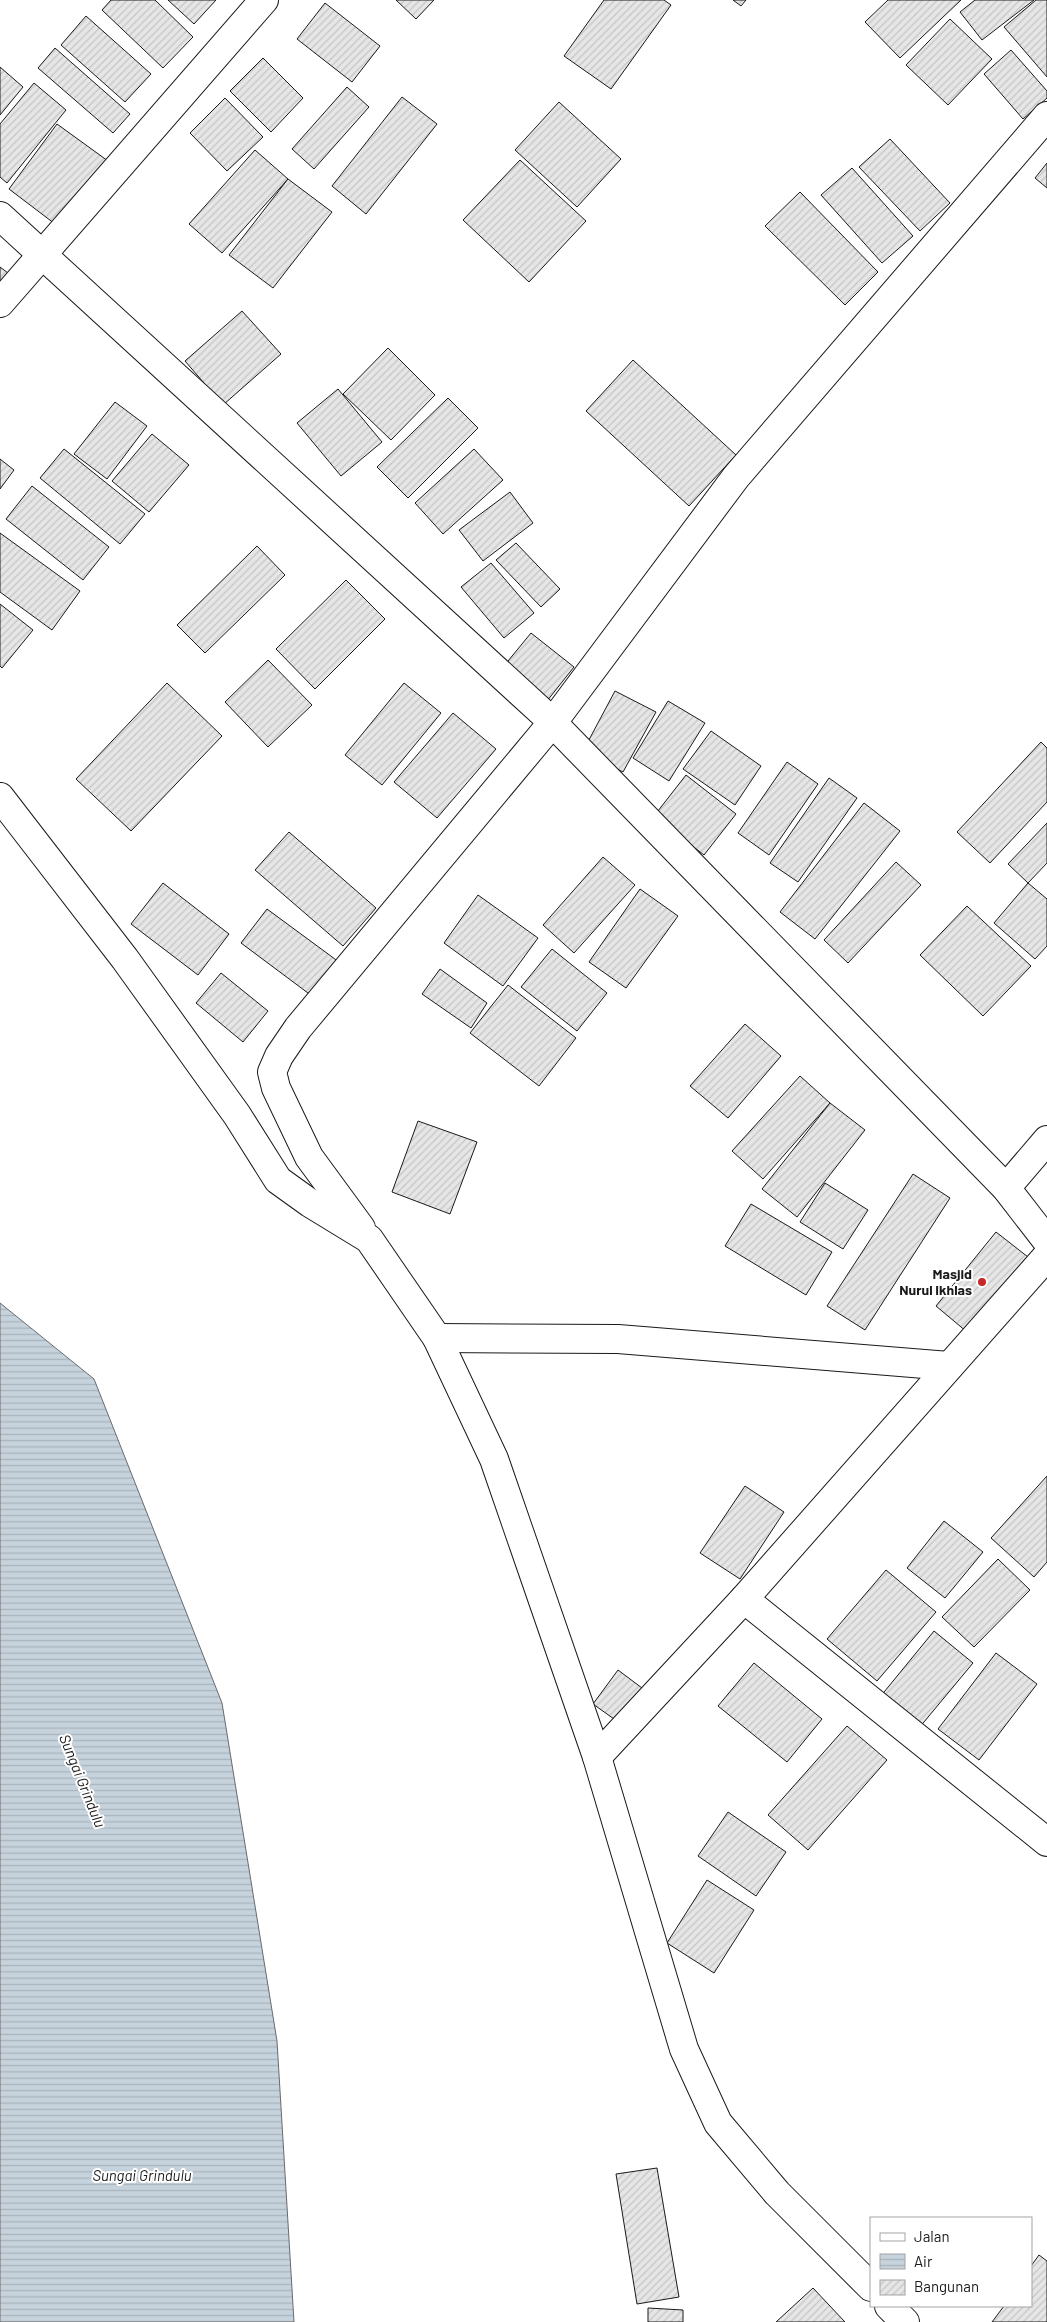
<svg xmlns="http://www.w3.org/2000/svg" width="1047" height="2322" font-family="Barlow,sans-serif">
<defs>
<pattern id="water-rules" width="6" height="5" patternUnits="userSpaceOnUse" patternTransform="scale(1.25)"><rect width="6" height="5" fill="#c6d2dc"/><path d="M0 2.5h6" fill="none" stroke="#aab4bc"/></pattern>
<pattern id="building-hatch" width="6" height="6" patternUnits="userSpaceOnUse" patternTransform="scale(1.25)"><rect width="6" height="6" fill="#e6e6e6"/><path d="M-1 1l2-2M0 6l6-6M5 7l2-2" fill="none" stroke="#c5c5c5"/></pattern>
</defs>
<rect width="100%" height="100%" fill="#fff"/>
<path fill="url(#water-rules)" stroke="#6a6a6a" d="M 0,1303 L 94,1379 L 222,1703 L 277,2041 L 294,2322 L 0,2322 Z"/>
<g fill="url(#building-hatch)" stroke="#1a1a1a">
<path d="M 111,0 L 155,0 L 193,37 L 163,68 L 102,10 Z"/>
<path d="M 168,0 L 216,0 L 194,24 Z"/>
<path d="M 396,0 L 434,0 L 416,19 Z"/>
<path d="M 604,0 L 664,0 L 671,5 L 611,89 L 564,56 Z"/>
<path d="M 733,0 L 746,0 L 741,6 Z"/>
<path d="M 888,0 L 961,0 L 900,58 L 865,22 Z"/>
<path d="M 975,0 L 1034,0 L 982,40 L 960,12 Z"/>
<path d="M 1036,0 L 1047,0 L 1047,77 L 1004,27 Z"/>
<path d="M 325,3 L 380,46 L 352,82 L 297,39 Z"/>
<path d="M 86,16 L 151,74 L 125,102 L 61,45 Z"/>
<path d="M 950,19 L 992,59 L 948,105 L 906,65 Z"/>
<path d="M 55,48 L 130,114 L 113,133 L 38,68 Z"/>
<path d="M 1011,50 L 1047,91 L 1047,98 L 1023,119 L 984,74 Z"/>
<path d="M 263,58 L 303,98 L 271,132 L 230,91 Z"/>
<path d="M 0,67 L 23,87 L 0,115 Z"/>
<path d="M 34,83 L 66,110 L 7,183 L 0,177 L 0,124 Z"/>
<path d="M 347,87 L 369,107 L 314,169 L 292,149 Z"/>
<path d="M 402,97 L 437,124 L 366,214 L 332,186 Z"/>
<path d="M 225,98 L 263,137 L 227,171 L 190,133 Z"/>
<path d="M 559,102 L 621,159 L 577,207 L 515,150 Z"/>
<path d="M 57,124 L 108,161 L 59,227 L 9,189 Z"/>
<path d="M 890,139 L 950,203 L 920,231 L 859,167 Z"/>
<path d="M 255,150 L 288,179 L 222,253 L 189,224 Z"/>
<path d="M 520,160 L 586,221 L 529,282 L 463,220 Z"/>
<path d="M 1047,163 L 1047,188 L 1035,178 Z"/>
<path d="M 852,168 L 913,236 L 882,263 L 821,195 Z"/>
<path d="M 288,179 L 332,212 L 273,288 L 229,255 Z"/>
<path d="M 800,192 L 878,272 L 845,305 L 765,226 Z"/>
<path d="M 0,267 L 8,273 L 0,283 Z"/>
<path d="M 242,311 L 281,354 L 223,405 L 185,361 Z"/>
<path d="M 388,348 L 435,395 L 391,440 L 343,394 Z"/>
<path d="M 633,360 L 736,455 L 689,506 L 586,411 Z"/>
<path d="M 338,389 L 382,442 L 341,476 L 297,423 Z"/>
<path d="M 448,398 L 478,428 L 408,498 L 377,467 Z"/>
<path d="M 115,402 L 147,426 L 107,479 L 74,454 Z"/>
<path d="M 152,434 L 189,465 L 149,512 L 112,481 Z"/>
<path d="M 64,449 L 145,514 L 120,544 L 40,478 Z"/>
<path d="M 474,449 L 503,480 L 443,534 L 415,503 Z"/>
<path d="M 0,459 L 14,470 L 0,489 Z"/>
<path d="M 32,486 L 109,547 L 83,580 L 6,519 Z"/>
<path d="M 510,492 L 533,523 L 483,561 L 459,530 Z"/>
<path d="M 0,533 L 80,591 L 52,630 L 0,592 Z"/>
<path d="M 516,543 L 560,589 L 541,607 L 496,560 Z"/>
<path d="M 257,546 L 285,575 L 205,653 L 177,625 Z"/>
<path d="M 491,563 L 534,613 L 504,638 L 461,587 Z"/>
<path d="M 346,580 L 385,619 L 315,689 L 276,649 Z"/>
<path d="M 0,604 L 33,630 L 2,668 L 0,666 Z"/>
<path d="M 531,633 L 574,667 L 543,706 L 499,672 Z"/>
<path d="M 268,660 L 312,705 L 268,747 L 225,702 Z"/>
<path d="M 167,683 L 222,736 L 131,831 L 76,779 Z"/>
<path d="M 404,683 L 441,713 L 382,785 L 345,755 Z"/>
<path d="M 615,691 L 656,712 L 623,772 L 583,751 Z"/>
<path d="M 668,701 L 705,723 L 669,781 L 633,758 Z"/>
<path d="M 453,713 L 496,749 L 437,818 L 394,782 Z"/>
<path d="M 711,731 L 761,766 L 735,805 L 683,769 Z"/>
<path d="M 1041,742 L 1047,748 L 1047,802 L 990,863 L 957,832 Z"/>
<path d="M 787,762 L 818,784 L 769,855 L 738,833 Z"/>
<path d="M 686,775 L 736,814 L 704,855 L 654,816 Z"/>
<path d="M 829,778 L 857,798 L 798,882 L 770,863 Z"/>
<path d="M 864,803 L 900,831 L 815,939 L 780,912 Z"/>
<path d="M 1047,823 L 1047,863 L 1028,883 L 1008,864 Z"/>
<path d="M 289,832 L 376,908 L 343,946 L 255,870 Z"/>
<path d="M 603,857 L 635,885 L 574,953 L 543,925 Z"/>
<path d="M 896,862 L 921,885 L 848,963 L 824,940 Z"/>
<path d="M 163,883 L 229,934 L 198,975 L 131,924 Z"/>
<path d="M 1028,883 L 1047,899 L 1047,946 L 1035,959 L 994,923 Z"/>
<path d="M 640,889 L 678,916 L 626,988 L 589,962 Z"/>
<path d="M 478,895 L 538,938 L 503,986 L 444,943 Z"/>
<path d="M 967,906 L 1031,966 L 983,1016 L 920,955 Z"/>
<path d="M 267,909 L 343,965 L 316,999 L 241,943 Z"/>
<path d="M 552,949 L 607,993 L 577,1031 L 521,987 Z"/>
<path d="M 440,969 L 487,1003 L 471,1028 L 422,994 Z"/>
<path d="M 221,973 L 268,1011 L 243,1042 L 196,1003 Z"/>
<path d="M 508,985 L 576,1038 L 539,1086 L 470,1033 Z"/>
<path d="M 745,1024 L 781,1056 L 728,1118 L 690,1086 Z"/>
<path d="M 800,1076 L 830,1103 L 763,1179 L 732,1151 Z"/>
<path d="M 830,1103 L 865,1130 L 797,1217 L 762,1189 Z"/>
<path d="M 418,1121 L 477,1142 L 450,1214 L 392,1192 Z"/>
<path d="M 913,1174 L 950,1198 L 865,1330 L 827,1306 Z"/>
<path d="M 825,1183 L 868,1210 L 843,1249 L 800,1222 Z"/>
<path d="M 751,1204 L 832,1252 L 806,1295 L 725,1246 Z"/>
<path d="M 996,1232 L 1028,1257 L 967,1332 L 936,1306 Z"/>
<path d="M 1047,1476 L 1047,1562 L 1034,1577 L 991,1538 Z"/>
<path d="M 745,1486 L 784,1512 L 740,1579 L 700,1553 Z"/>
<path d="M 944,1521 L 983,1552 L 945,1598 L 907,1568 Z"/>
<path d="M 998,1559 L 1030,1590 L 974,1647 L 942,1617 Z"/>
<path d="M 886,1570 L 936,1612 L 877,1681 L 827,1639 Z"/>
<path d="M 934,1631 L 973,1663 L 919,1728 L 880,1697 Z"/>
<path d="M 996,1653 L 1037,1684 L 979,1760 L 938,1729 Z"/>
<path d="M 754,1663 L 822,1719 L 787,1762 L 718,1706 Z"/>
<path d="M 618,1670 L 646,1691 L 621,1724 L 593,1704 Z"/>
<path d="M 847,1726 L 887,1760 L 808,1850 L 768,1815 Z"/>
<path d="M 728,1812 L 786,1852 L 756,1896 L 698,1856 Z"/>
<path d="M 707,1880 L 754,1910 L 714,1973 L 667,1943 Z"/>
<path d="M 657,2168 L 679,2297 L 637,2304 L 616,2174 Z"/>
<path d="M 1039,2255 L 1047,2261 L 1047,2322 L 992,2322 L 1004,2306 L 1031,2306 L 1031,2266 Z"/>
<path d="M 813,2288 L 845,2322 L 776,2322 Z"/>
<path d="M 648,2308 L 683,2310 L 683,2322 L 648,2322 Z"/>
</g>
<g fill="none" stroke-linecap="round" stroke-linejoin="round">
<g stroke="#1a1a1a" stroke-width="30">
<g id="street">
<path d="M 0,216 L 544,714 L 1006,1188 L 1047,1241"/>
<path d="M 0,303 L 264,0"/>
<path d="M 0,797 L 125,959 L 237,1115 L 278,1180 L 310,1203 L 369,1239 L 437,1338 L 494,1459 L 597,1757 L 684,2049 L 718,2123 L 777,2193 L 871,2287"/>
<path d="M 1006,1188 L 1047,1140"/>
<path d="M 361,1228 L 309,1157 L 276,1088 L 272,1072 L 279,1056 L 298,1028 L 553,722 L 736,477 L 1047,116"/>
<path d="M 437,1338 L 618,1339 L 949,1366"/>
<path d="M 744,1599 L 1047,1842"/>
<path d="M 597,1757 L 744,1599 L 1047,1256"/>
<path d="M 889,2306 L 905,2322"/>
</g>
</g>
<use href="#street" stroke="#fff" stroke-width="28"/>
</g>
<circle fill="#c62828" stroke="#fff" stroke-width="2" cx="982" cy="1282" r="5"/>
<g text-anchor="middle" stroke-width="4" stroke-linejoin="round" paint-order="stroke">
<g font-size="14" font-weight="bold" fill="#1a1a1a" stroke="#fff" text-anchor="end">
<text x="972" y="1279">Masjid<tspan x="972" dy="16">Nurul Ikhlas</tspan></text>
</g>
<g font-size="15" font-style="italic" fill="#1a1a1a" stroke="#fff">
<text transform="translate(82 1781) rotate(68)" y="5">Sungai Grindulu</text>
<text x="142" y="2181">Sungai Grindulu</text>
</g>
</g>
<rect x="870" y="2217" width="162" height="90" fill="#ffffff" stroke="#a3a3a3"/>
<rect x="880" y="2233" width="25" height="8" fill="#ffffff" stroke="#a3a3a3"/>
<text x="914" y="2242" font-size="15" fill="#1a1a1a">Jalan</text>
<rect x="880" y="2254" width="25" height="15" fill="url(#water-rules)" stroke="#a3a3a3"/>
<text x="914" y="2267" font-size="15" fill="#1a1a1a">Air</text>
<rect x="880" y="2280" width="25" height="15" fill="url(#building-hatch)" stroke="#a3a3a3"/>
<text x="914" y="2292" font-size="15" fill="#1a1a1a">Bangunan</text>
</svg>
